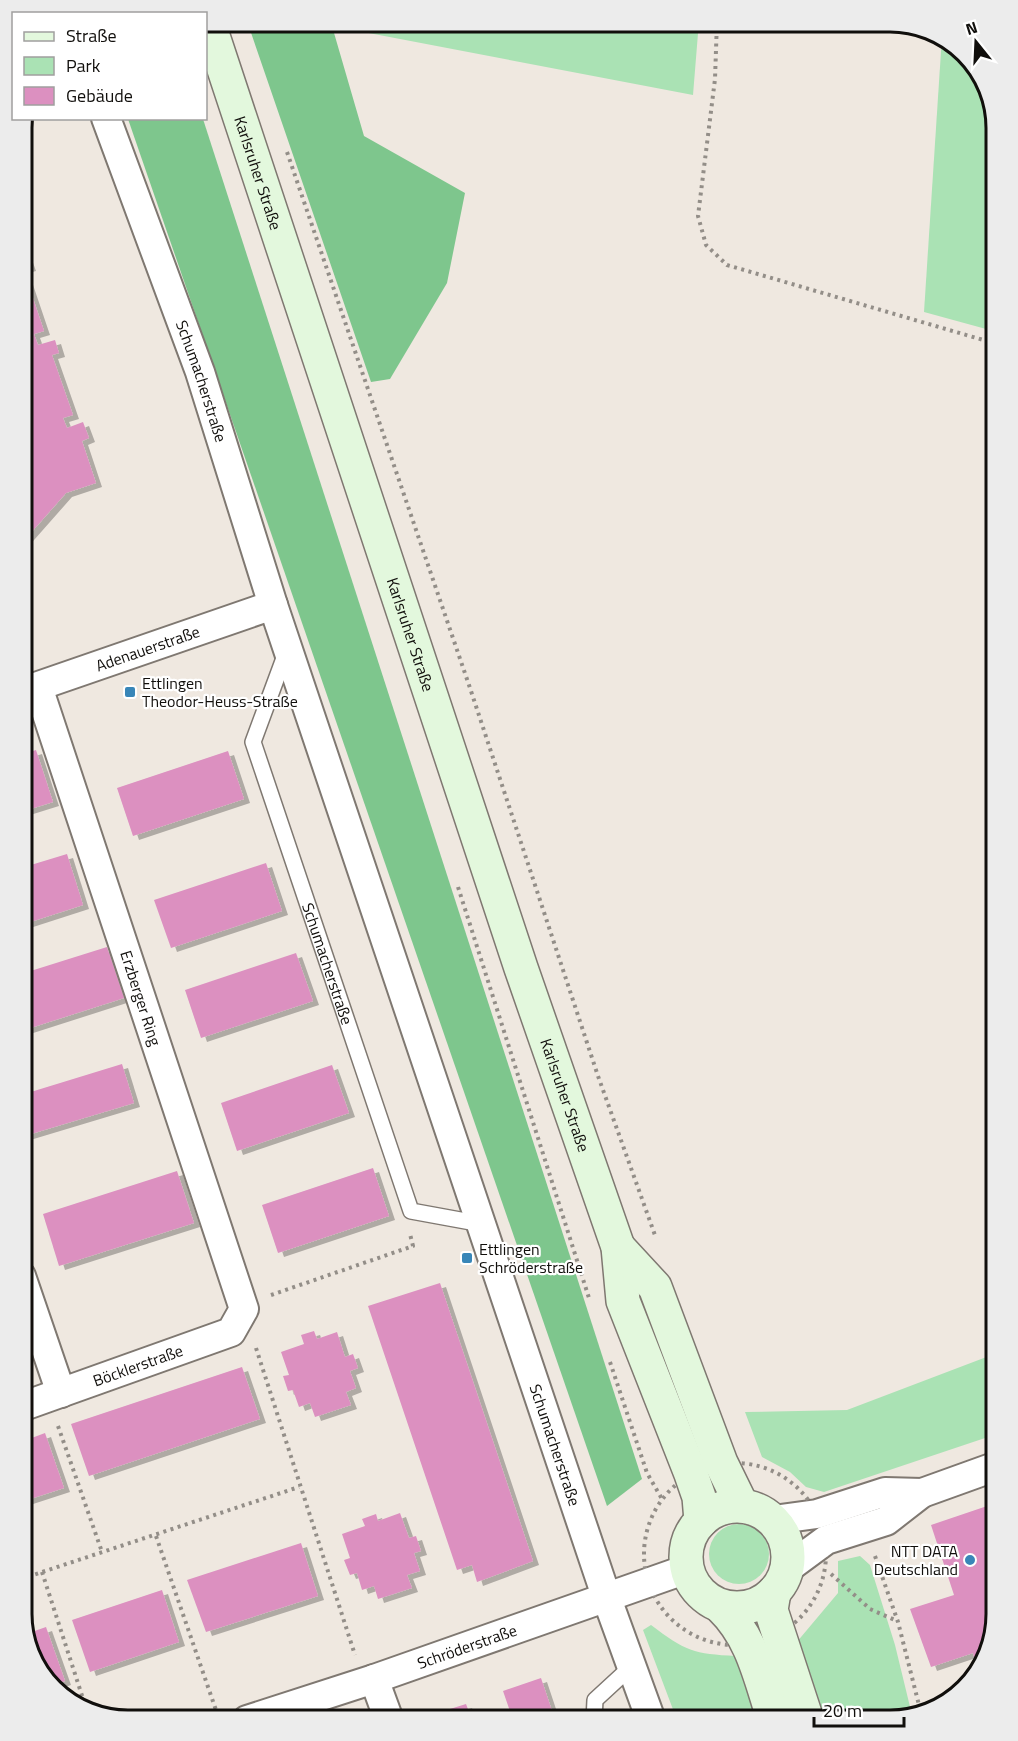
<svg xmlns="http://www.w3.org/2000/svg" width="1018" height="1741" font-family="'Titillium Web',sans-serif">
<defs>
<filter id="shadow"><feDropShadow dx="6" dy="4" stdDeviation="0" flood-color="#0004"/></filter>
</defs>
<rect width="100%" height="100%" fill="#efe8e0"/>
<g fill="#aae2b4">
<path d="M 286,21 L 699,21 L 693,95 L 332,26 Z"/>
<path d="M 942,36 L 950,39 L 986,80 L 997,127 L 997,332 L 924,312 Z"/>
<path d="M 997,1353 L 997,1434 L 824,1492 L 806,1487 L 790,1472 L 762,1457 L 745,1412 L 847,1410 Z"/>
<circle cx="739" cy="1554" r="30"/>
<path d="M 860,1556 L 870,1565 L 895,1645 L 912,1715 L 891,1720 L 822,1720 L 796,1643 L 838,1593 L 838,1561 Z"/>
<path d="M 651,1625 C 685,1651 694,1654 736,1656 L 758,1720 L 677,1720 L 643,1630 Z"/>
</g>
<g fill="#7ec68d">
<path d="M 247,21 L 286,21 L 332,26 L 364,136 L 465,193 L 447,283 L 390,379 L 371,382 Z"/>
<path d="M 128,119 L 203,119 L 642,1479 L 607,1506 Z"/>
</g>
<g fill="#dc90c0" filter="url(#shadow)">
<path d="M 25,253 L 30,267 L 23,269 L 44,331 L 34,334 L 38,345 L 55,340 L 59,353 L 52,355 L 73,415 L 63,418 L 67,428 L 83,422 L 89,438 L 82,441 L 96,483 L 66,493 L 21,544 L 21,254 Z"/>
<path d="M 36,750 L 53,802 L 21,812 L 21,755 Z"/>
<path d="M 228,751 L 244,799 L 133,836 L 117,788 Z"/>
<path d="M 67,854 L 83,905 L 21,925 L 21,868 Z"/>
<path d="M 266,863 L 282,911 L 171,948 L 154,900 Z"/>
<path d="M 107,947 L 124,998 L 21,1031 L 21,974 Z"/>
<path d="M 296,953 L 313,1001 L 201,1038 L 185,990 Z"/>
<path d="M 122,1064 L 134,1103 L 21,1137 L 21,1095 Z"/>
<path d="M 332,1065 L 349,1113 L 237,1151 L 221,1103 Z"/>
<path d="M 373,1168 L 389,1216 L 278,1253 L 262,1205 Z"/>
<path d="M 177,1171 L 194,1223 L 59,1266 L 43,1214 Z"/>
<path d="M 440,1283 L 533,1561 L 477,1582 L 472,1565 L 457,1570 L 368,1306 Z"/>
<path d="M 314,1331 L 317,1339 L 337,1332 L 345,1357 L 353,1354 L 358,1368 L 350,1371 L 356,1388 L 346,1392 L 351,1405 L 315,1417 L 310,1403 L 299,1407 L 293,1390 L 288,1391 L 283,1376 L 289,1375 L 281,1352 L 304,1344 L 301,1335 Z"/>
<path d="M 242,1367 L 260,1419 L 89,1476 L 71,1424 Z"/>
<path d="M 45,1433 L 64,1488 L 21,1502 L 21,1442 Z"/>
<path d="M 996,1503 L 997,1614 L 979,1673 L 973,1653 L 931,1667 L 910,1609 L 954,1595 L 931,1525 Z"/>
<path d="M 400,1513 L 409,1538 L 416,1536 L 421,1551 L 414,1553 L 420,1571 L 407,1575 L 412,1588 L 378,1599 L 374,1586 L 362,1590 L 357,1573 L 350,1575 L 344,1560 L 350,1558 L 342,1534 L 365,1526 L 362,1519 L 376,1514 L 378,1521 Z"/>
<path d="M 301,1543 L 318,1596 L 206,1632 L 187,1580 Z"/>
<path d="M 162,1590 L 179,1642 L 90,1672 L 72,1620 Z"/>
<path d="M 46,1627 L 65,1681 L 53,1685 L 32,1661 L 26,1634 Z"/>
<path d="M 541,1678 L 555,1720 L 513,1720 L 503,1691 Z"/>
<path d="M 466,1704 L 472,1720 L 418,1720 L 418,1719 Z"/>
</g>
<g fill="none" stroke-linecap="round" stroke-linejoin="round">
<g stroke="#7f7871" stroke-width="18">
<g id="lane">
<path id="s1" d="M 287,650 L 253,742 L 411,1211 L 482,1224"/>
<path d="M 594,1720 L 595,1700 L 633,1665"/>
</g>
</g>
<g stroke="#7f7871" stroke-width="32">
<g id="street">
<path id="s2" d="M 106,118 L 200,372 L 273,605 L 606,1596 L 651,1720"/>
<path id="s3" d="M 21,692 L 273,605"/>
<path d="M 21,1276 L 61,1393"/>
<path id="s4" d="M 21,1407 L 231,1332 L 244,1309 L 38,687"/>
<path d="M 773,1520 L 817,1514 L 885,1492 L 922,1493"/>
<path d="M 788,1568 L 826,1540 L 886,1521 L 922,1493 L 997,1466"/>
<path d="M 374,1679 L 389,1720"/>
<path id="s5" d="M 247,1720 L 374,1679 L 687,1569"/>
</g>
</g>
<g stroke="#7f7871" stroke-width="36">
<g id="secondary">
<path id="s6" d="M 208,21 L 521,968 L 618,1247 L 623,1301 L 691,1474 L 699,1497 L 701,1521"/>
<path d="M 618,1247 L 655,1287 L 721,1463 L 742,1506"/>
<circle cx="737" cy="1557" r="51"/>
<path d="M 774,1592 L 771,1610 L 807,1720"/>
<path d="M 721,1607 C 753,1638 760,1678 774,1720"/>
</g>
</g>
<g stroke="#938e88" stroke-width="4" stroke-dasharray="3 4.5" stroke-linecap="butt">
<path d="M 717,21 L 715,79 L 698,216 L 706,245 L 727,265 L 997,344"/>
<path d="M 287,152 L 470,688 L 598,1076 L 656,1238"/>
<path d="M 458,887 L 589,1298"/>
<path d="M 271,1295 L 413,1246 L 410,1234"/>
<path d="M 256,1348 L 355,1655"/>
<path d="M 610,1362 L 647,1473 L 662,1499"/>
<path d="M 58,1426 L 102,1552"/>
<circle cx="735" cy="1554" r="91"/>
<path d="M 156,1536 L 218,1716"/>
<path d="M 875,1556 L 898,1622 L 921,1713"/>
<path d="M 42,1572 L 86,1708"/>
<path d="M 831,1574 L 870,1609 L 897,1621"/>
<path d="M 21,1579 L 299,1487"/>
</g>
<use href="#lane" stroke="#fff" stroke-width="15"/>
<use href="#street" stroke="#fff" stroke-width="28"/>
<use href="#secondary" stroke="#e3f8dd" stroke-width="33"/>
</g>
<g fill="#3886b8" stroke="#fff" stroke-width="2">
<rect x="124" y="686" width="12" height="12" rx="3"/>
<rect x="461" y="1252" width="12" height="12" rx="3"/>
<circle cx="970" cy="1560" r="6"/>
</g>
<g text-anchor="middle" stroke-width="4.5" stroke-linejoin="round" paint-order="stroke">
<g font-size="16" fill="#110f0c" stroke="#fff">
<text dy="6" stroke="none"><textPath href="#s6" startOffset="160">Karlsruher Straße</textPath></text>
<text dy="6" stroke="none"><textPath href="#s2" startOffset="280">Schumacherstraße</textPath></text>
<text dy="6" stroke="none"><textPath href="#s6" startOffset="646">Karlsruher Straße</textPath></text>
<text dy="6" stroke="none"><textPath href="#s3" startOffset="134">Adenauerstraße</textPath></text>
<text dy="6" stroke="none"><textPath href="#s1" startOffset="332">Schumacherstraße</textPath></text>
<text transform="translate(141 998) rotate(72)" y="6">Erzberger Ring</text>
<text dy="6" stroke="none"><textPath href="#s6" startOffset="1132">Karlsruher Straße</textPath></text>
<text dy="6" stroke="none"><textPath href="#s4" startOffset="124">Böcklerstraße</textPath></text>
<text dy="6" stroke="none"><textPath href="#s2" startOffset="1401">Schumacherstraße</textPath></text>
<text dy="6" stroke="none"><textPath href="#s5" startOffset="232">Schröderstraße</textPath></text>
</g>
<g font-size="16" fill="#110f0c" stroke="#fff" text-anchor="start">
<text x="142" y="689">Ettlingen<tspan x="142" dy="18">Theodor-Heuss-Straße</tspan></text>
<text x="479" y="1255">Ettlingen<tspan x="479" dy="18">Schröderstraße</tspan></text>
<text x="958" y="1557" text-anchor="end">NTT DATA<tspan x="958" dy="18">Deutschland</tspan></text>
</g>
</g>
<path d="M0 0H1018V1741H0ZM128 32H890A96 96 0 0 1 986 128V1614A96 96 0 0 1 890 1710H128A96 96 0 0 1 32 1614V128A96 96 0 0 1 128 32Z" fill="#ececec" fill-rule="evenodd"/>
<path fill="none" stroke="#110f0c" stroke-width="3" d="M128 32H890A96 96 0 0 1 986 128V1614A96 96 0 0 1 890 1710H128A96 96 0 0 1 32 1614V128A96 96 0 0 1 128 32Z"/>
<rect x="12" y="12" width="195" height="108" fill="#ffffff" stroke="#a09f9e" stroke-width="1.5"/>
<rect x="24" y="32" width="30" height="9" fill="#e3f8dd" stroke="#a09f9e" stroke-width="1.5"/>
<text x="66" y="42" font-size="18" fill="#110f0c">Straße</text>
<rect x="24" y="57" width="30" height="18" fill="#aae2b4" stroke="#a09f9e" stroke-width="1.5"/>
<text x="66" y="72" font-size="18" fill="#110f0c">Park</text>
<rect x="24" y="87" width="30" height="18" fill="#dc90c0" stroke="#a09f9e" stroke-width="1.5"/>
<text x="66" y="102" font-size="18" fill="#110f0c">Gebäude</text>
<g transform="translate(976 42) rotate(342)" stroke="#ffffff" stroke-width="4.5" paint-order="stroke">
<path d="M0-4.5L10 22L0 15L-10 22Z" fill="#110f0c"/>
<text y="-9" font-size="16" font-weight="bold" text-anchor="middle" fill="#110f0c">N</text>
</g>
<path d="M814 1717v9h90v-9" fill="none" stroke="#110f0c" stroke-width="3"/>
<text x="823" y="1717" font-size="18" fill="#110f0c" stroke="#ffffff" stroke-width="4.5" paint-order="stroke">20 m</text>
</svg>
